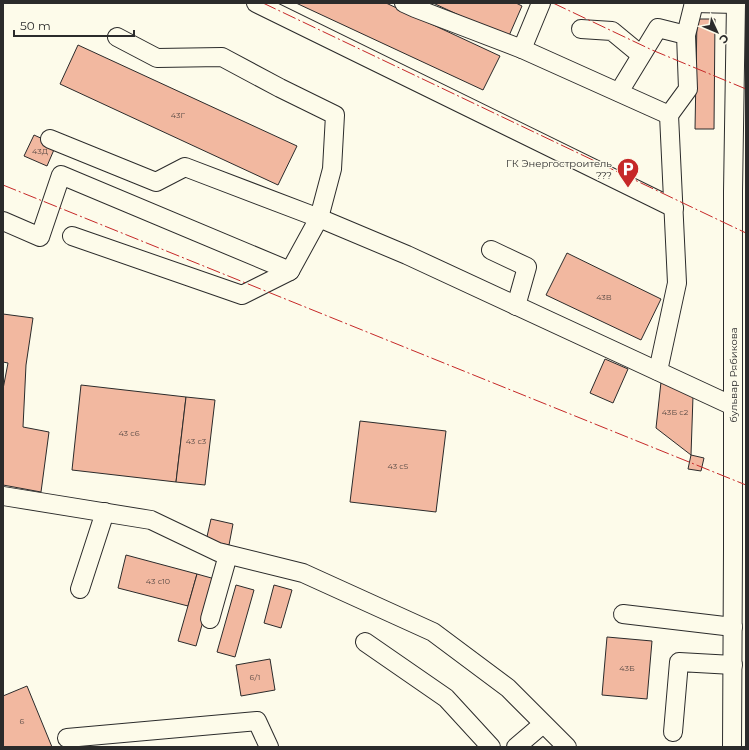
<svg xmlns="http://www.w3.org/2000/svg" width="749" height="750" font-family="Montserrat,sans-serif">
<rect width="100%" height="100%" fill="#fdfbea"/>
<g fill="#f2b8a0" stroke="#2b2b2b">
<path d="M 296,3 L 386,3 L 500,56 L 483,90 Z"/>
<path d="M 433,3 L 516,3 L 522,6 L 508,38 Z"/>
<path d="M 697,19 L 715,19 L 714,129 L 695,129 Z"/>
<path d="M 78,45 L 297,146 L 278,185 L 60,84 Z"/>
<path d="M 34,135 L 56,145 L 47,166 L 24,156 Z"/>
<path d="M 567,253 L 661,299 L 641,340 L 546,295 Z"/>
<path d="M 3,314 L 33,318 L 26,365 L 23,427 L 49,432 L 41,492 L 3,485 L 3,389 L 8,363 L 3,362 Z"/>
<path d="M 605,359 L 628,369 L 613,403 L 590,393 Z"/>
<path d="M 661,382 L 693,396 L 691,455 L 656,428 Z"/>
<path d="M 81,385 L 186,397 L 176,482 L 72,470 Z"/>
<path d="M 186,397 L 215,400 L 205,485 L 176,482 Z"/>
<path d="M 360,421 L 446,431 L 436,512 L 350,502 Z"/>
<path d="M 691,455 L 704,458 L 701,471 L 688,469 Z"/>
<path d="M 211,519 L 233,524 L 229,545 L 206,541 Z"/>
<path d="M 126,555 L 197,574 L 188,606 L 118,588 Z"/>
<path d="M 197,574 L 215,579 L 196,646 L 178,641 Z"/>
<path d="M 236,585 L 254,590 L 235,657 L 217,652 Z"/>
<path d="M 274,585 L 292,590 L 281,628 L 264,623 Z"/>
<path d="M 607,637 L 652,641 L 647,699 L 602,695 Z"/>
<path d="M 270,659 L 275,690 L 241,696 L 236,665 Z"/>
<path d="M 27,686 L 52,747 L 3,747 L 3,696 Z"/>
</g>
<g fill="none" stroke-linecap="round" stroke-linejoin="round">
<g stroke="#2b2b2b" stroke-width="20">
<g id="minor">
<path d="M 256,3 L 674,208"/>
<path d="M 404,3 L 415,8 L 522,49 L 669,115 L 677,283 L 658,371"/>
<path d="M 694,3 L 736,4"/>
<path d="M 581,29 L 612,31 L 641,55"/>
<path d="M 686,35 L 694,3 L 693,3"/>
<path d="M 522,49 L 541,3"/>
<path d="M 619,92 L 658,28 L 686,35 L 688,89 L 669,115"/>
<path d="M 50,139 L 156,182 L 185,167 L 319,218 L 407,255 L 733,406"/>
<path d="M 3,221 L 40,237 L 61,175 L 290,271"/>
<path d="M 72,236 L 242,295 L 290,271 L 319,218 L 332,169 L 335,115 L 280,88 L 222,57 L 157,58 L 117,37"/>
<path d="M 491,250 L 527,267 L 516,306"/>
<path d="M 3,496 L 151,520 L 218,552 L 303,573 L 433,632 L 508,688 L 567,747"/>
<path d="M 80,589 L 105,512"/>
<path d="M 623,614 L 733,627"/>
<path d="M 210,619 L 228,555"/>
<path d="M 365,642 L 446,698 L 491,747"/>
<path d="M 673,732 L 679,662 L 733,665"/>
<path d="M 67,738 L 257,721 L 269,747"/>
<path d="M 516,747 L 543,724"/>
<path d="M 732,747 L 733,549 L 733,191 L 736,3"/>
</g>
</g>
<use href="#minor" stroke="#fdfbea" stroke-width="18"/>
<g stroke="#c62828" stroke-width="1" stroke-dasharray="14 3 2 3" stroke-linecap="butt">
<path d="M 263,3 L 746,233"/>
<path d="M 553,3 L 652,50 L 746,89"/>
<path d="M 3,185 L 746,485"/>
</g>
</g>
<defs>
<g id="parking-pin" transform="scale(1.15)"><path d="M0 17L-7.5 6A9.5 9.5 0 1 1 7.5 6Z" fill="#c62828" stroke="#fdfbea"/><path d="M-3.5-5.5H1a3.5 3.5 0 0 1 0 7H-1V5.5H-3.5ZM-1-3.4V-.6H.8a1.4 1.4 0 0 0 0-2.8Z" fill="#fff"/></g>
</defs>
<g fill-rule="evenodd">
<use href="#parking-pin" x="628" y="169"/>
</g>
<g text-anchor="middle" stroke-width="3" stroke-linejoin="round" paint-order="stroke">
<g font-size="8" fill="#5d4e48">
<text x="178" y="118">43Г</text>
<text x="40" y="154">43Д</text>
<text x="604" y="300">43В</text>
<text x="675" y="415">43Б с2</text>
<text x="129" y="436">43 с6</text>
<text x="196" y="444">43 с3</text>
<text x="398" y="469">43 с5</text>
<text x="158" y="584">43 с10</text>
<text x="627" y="671">43Б</text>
<text x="255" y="680">6/1</text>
<text x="22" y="724">6</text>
</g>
<g font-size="10" fill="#2b2b2b" stroke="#fdfbea" text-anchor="end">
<text x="612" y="167">ГК Энергостроитель<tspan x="612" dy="12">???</tspan></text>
</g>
<g font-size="10" fill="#2b2b2b" stroke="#fdfbea">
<text transform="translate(733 375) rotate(-90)" y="4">бульвар Рябикова</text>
</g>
</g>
<rect width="749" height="750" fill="none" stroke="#2b2b2b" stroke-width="8"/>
<g transform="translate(717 32) rotate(134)" stroke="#fdfbea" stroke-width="3" paint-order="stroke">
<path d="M0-3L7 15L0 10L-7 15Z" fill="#2b2b2b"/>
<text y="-6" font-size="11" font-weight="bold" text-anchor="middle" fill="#2b2b2b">С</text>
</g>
<path d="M14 30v6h120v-6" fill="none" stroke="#2b2b2b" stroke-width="2"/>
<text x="20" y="30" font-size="12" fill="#2b2b2b" stroke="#fdfbea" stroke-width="3" paint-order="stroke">50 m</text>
</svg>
